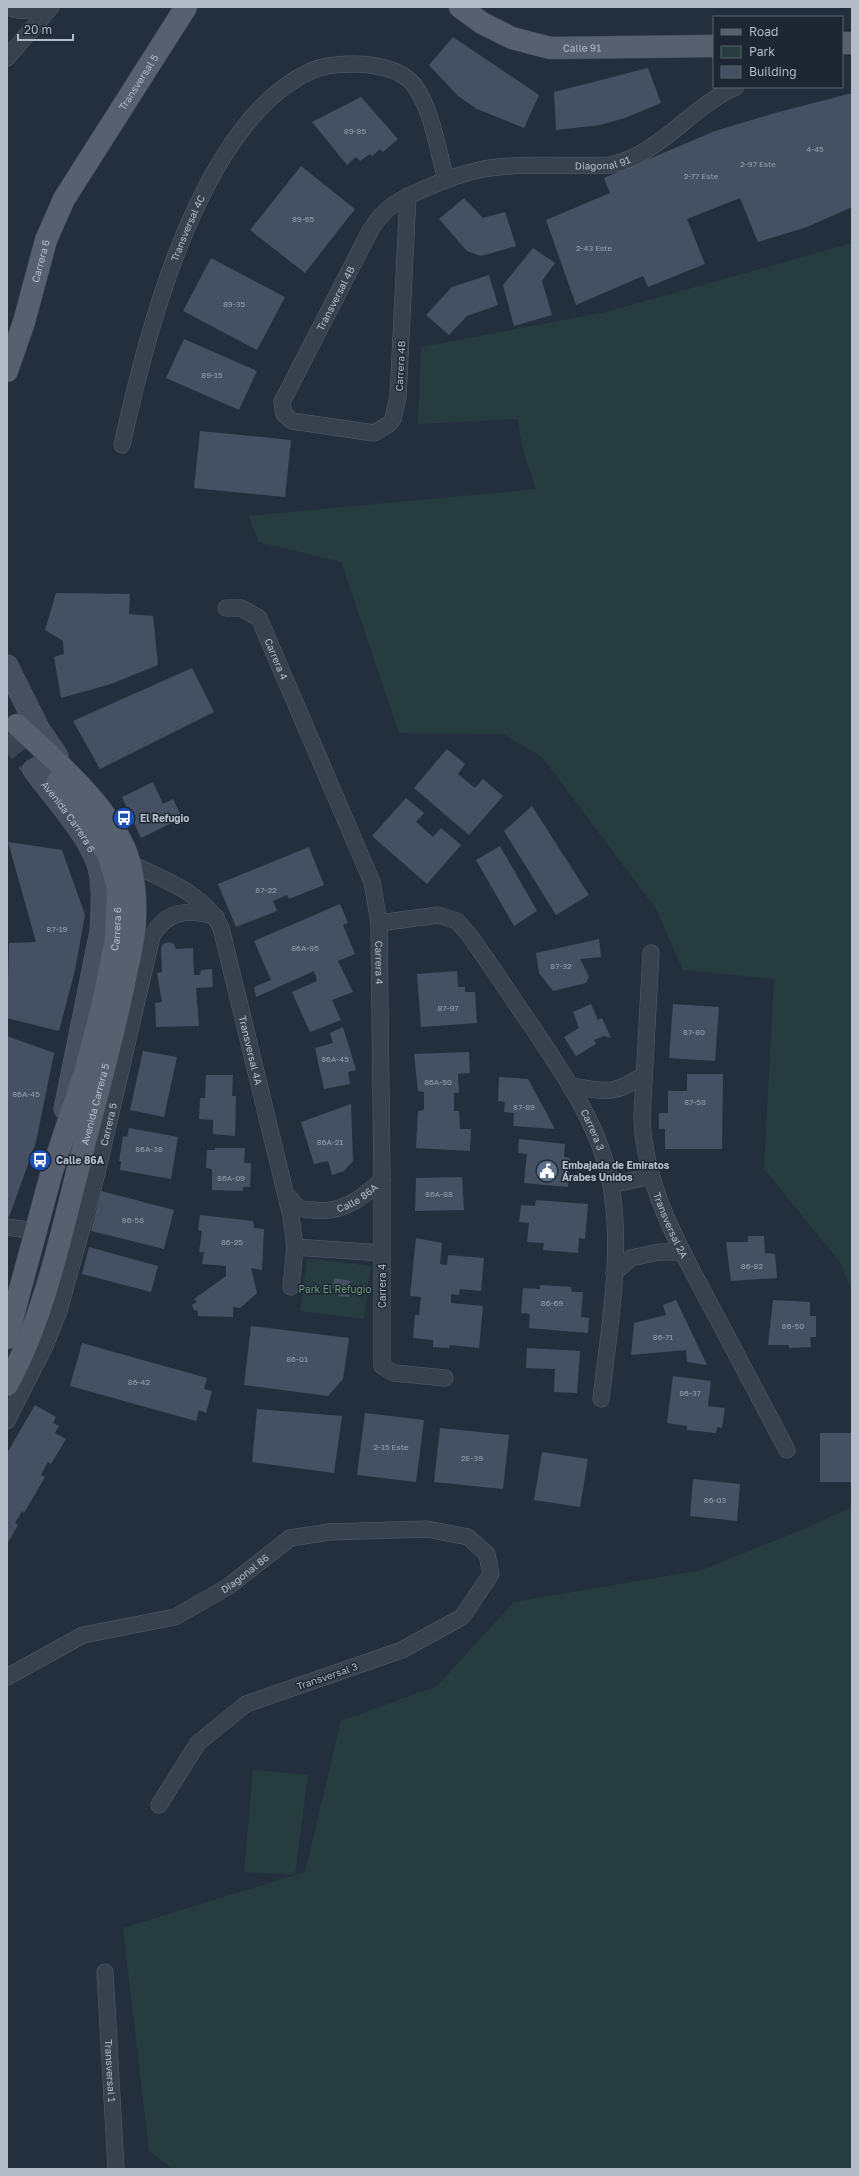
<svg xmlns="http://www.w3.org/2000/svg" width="859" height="2176" font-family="'Golos Text',sans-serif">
<rect width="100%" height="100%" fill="#242f3e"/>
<g fill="#263c3f">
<path d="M 852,243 L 852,1290 L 840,1262 L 764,1169 L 774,979 L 683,970 L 656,909 L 542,757 L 504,734 L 399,733 L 341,562 L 259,542 L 248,516 L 536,489 L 522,447 L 518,419 L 418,424 L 421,347 L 606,312 Z"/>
<path d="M 307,1258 L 371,1266 L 364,1319 L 300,1311 Z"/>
<path d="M 852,1507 L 852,2169 L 173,2169 L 149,2151 L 123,1928 L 305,1872 L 341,1721 L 437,1686 L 514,1602 L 702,1570 L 804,1529 Z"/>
<path d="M 253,1770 L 308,1775 L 295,1875 L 244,1872 Z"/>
</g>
<g fill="#455162">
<path d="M 453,37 L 539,95 L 524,128 L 477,109 L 458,96 L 429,65 Z"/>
<path d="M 648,68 L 661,103 L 625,118 L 600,125 L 556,130 L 554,92 Z"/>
<path d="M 852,93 L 852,207 L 807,227 L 758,242 L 740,198 L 687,219 L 705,264 L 648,287 L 643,276 L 576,305 L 546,220 L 610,193 L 604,178 L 715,131 L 775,113 Z"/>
<path d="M 361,97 L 398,139 L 383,152 L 380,149 L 372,156 L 370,154 L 360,161 L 356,157 L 347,165 L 312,122 Z"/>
<path d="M 301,166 L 355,209 L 305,273 L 250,230 Z"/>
<path d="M 464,198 L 483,218 L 505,212 L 516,246 L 481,256 L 467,251 L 439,219 Z"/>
<path d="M 533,248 L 555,263 L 542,281 L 552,315 L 514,326 L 503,285 Z"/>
<path d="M 211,258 L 285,297 L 257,350 L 183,311 Z"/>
<path d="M 489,275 L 498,305 L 467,316 L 449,335 L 426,315 L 452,287 Z"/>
<path d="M 184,339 L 257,371 L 239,410 L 166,378 Z"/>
<path d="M 200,431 L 291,440 L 285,497 L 194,488 Z"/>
<path d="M 56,593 L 130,594 L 129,614 L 153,616 L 158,665 L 111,684 L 61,698 L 54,657 L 64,654 L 63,641 L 45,630 Z"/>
<path d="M 192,668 L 214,712 L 100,769 L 73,721 Z"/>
<path d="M 447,749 L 465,764 L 458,774 L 475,788 L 483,779 L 503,796 L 469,835 L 414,788 Z"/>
<path d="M 153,782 L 163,804 L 173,799 L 182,818 L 141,838 L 122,797 Z"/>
<path d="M 406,798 L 424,813 L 416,822 L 433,837 L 441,828 L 461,845 L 427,884 L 372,836 Z"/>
<path d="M 532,806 L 589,895 L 556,915 L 504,831 Z"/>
<path d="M 8,842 L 62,850 L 85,915 L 75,970 L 59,1031 L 7,1018 L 9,943 L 36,942 Z"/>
<path d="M 500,846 L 537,911 L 514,926 L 476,860 Z"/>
<path d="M 309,847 L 324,885 L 289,899 L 287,895 L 273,901 L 277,911 L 236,927 L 218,884 Z"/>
<path d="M 340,904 L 348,923 L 343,925 L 355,954 L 338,961 L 353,992 L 332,1000 L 341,1020 L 310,1032 L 292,992 L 317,981 L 314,971 L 256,997 L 254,987 L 271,980 L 254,941 Z"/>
<path d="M 599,939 L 601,957 L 580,959 L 589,977 L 586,983 L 553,991 L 539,973 L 536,953 Z"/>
<path d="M 169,942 L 174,944 L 176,949 L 193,948 L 194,975 L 200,975 L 201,970 L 212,969 L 213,987 L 196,988 L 199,1026 L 156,1027 L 155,1003 L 162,1002 L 157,973 L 162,972 L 161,948 L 163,944 Z"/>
<path d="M 457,971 L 458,987 L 465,987 L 465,992 L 475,992 L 477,1023 L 421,1027 L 417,974 Z"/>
<path d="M 591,1004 L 598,1020 L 602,1018 L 611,1038 L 604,1036 L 594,1040 L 596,1044 L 576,1056 L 564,1037 L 579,1028 L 573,1012 Z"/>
<path d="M 673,1004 L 719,1007 L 715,1061 L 669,1058 Z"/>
<path d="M 343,1027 L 356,1070 L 348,1072 L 350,1084 L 324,1089 L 315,1048 L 333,1043 L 330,1033 Z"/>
<path d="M 7,1036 L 54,1053 L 36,1142 L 9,1217 L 7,1216 Z"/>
<path d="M 143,1051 L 177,1057 L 164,1117 L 130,1110 Z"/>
<path d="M 469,1052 L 470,1073 L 458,1074 L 459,1093 L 454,1093 L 454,1111 L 459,1111 L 460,1129 L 471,1129 L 470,1151 L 416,1148 L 418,1111 L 424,1110 L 424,1092 L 418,1091 L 414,1054 Z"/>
<path d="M 687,1074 L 723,1074 L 722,1149 L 665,1149 L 665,1129 L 659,1129 L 659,1113 L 668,1113 L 668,1091 L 687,1091 Z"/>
<path d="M 206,1075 L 233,1075 L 232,1096 L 236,1096 L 235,1136 L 213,1134 L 213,1120 L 199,1119 L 200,1098 L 205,1098 Z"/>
<path d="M 499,1077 L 528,1079 L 555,1129 L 513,1126 L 514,1113 L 504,1112 L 505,1102 L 498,1101 Z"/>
<path d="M 351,1104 L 353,1161 L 344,1171 L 332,1175 L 328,1161 L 314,1164 L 301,1122 Z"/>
<path d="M 129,1128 L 178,1137 L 171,1179 L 120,1170 L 121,1161 L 119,1161 L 123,1136 L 127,1137 Z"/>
<path d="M 519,1139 L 565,1144 L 564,1157 L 570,1158 L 568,1187 L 524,1183 L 527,1154 L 518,1153 Z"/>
<path d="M 215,1148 L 245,1148 L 244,1163 L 251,1163 L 250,1187 L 243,1187 L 243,1191 L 212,1190 L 212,1169 L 206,1168 L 207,1150 L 215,1150 Z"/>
<path d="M 462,1177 L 464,1210 L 415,1211 L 416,1178 Z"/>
<path d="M 101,1191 L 174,1210 L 164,1249 L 91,1231 Z"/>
<path d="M 536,1200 L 588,1204 L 585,1239 L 579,1238 L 578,1253 L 543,1250 L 544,1243 L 527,1242 L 529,1223 L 519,1222 L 521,1205 L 535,1206 Z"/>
<path d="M 200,1215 L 253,1221 L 254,1228 L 264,1229 L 262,1270 L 251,1268 L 257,1293 L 240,1308 L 233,1307 L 233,1317 L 198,1316 L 198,1311 L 194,1310 L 192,1305 L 197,1302 L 194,1299 L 226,1276 L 226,1266 L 202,1264 L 204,1252 L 199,1252 L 202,1231 L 198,1230 Z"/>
<path d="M 748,1236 L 764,1236 L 765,1253 L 775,1254 L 777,1278 L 731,1281 L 726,1242 L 748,1242 Z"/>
<path d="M 416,1238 L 442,1243 L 440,1264 L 447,1265 L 448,1255 L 484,1258 L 481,1291 L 460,1289 L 459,1295 L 451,1294 L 451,1303 L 483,1306 L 479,1348 L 450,1345 L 449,1348 L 433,1347 L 433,1340 L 413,1338 L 415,1315 L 419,1315 L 421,1297 L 410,1296 Z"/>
<path d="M 89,1247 L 158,1266 L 151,1292 L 82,1274 Z"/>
<path d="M 334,1278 L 351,1281 L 349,1297 L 338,1296 L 339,1288 L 333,1288 Z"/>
<path d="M 540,1285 L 571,1287 L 572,1292 L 583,1292 L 581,1317 L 589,1318 L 588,1333 L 529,1328 L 530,1314 L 521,1313 L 523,1288 L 540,1289 Z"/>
<path d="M 676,1300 L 707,1365 L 687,1362 L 686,1350 L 631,1355 L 634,1323 L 666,1315 L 663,1305 Z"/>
<path d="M 773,1300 L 810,1302 L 810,1316 L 816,1316 L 816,1337 L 810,1337 L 811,1347 L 789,1348 L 789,1345 L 768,1345 Z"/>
<path d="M 251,1326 L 349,1338 L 343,1379 L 328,1396 L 244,1385 Z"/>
<path d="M 82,1343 L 207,1378 L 204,1389 L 212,1391 L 206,1413 L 199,1410 L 196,1421 L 70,1386 Z"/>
<path d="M 527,1348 L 580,1351 L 577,1393 L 554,1392 L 555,1369 L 526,1368 Z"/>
<path d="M 673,1376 L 711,1381 L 708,1406 L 725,1408 L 722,1428 L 717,1427 L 716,1433 L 687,1430 L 687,1426 L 667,1423 Z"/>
<path d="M 35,1405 L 56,1417 L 53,1423 L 59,1426 L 55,1433 L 66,1439 L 51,1464 L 48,1462 L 41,1475 L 45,1477 L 24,1513 L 22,1511 L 15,1523 L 18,1525 L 7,1544 L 7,1453 Z"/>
<path d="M 257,1409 L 342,1416 L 334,1473 L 252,1462 Z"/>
<path d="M 365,1413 L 424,1420 L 416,1482 L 357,1475 Z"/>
<path d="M 440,1428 L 509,1435 L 503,1489 L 434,1482 Z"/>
<rect x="820" y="1433" width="32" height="49"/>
<path d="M 542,1452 L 588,1459 L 580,1507 L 534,1500 Z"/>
<path d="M 693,1479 L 740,1484 L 737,1521 L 690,1516 Z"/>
</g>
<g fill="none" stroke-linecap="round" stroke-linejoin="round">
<path stroke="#3a4453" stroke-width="22" stroke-dasharray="22 11" stroke-linecap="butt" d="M 7,735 L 34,770"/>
<g stroke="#565f6c" stroke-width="17">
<g id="minor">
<path d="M 8,7 C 18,12 28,11 38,7"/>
<path d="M 7,58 L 51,7"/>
<path id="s1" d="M 408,196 L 398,397 L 393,419 L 389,424 L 374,433 L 292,421 L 284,414 L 282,402 L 370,231 C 384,207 399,200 424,189 C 442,181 460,174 479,170 C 516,162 570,167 610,165 C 660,155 690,107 736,87"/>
<path id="s2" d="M 122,445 C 146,335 199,122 311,71 C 324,65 338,64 352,64 C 372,64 401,68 414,85 C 432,109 438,151 446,179"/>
<path id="s3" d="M 226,608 L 241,608 L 259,618 L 372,882 L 379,923 L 382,1180 L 382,1366 L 394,1373 L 445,1378"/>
<path id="s4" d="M 129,863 C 162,879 205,893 221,928 L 291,1216 L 295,1247 L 291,1287"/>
<path id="s5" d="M 379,923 L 438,915 L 457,921 L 470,936 C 492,967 513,999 535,1031 C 567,1079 600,1127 611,1185 C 623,1255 609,1329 601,1399"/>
<path id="s6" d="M 651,953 L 642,1117 C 644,1187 681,1250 713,1310 C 738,1357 762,1403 787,1450"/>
<path d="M 572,1086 C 608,1092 613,1095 644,1075"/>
<path d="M 611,1185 L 652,1176"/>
<path id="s7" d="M 287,1195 C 290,1198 294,1204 297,1207 C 301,1209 308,1210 313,1210 C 342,1214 362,1198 382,1180"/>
<path d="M 7,1227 L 36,1231"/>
<path d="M 295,1247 L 382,1253"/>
<path d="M 614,1273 L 631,1258 L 659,1252 L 683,1252"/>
<path id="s8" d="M 7,1421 L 44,1348 L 59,1311 L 96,1177 L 152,936 C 167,910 189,908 216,917"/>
<path id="s9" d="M 7,1677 L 83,1635 L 175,1617 L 229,1586 L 290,1538 L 329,1532 L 427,1529 L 468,1537 L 487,1554 L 491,1574 L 462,1617 L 402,1650 L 246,1704 L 198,1743 L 159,1805"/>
<path id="s10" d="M 105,1972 L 116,2169"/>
</g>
</g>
<g stroke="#565f6c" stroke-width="23">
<g id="secondary">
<path d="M 7,666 L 39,730 L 57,756"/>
<path id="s11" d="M 34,770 C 53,795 91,838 99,867 C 104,888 102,910 101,931 L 65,1109"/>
</g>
</g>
<g stroke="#414a57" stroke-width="23">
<g id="primary">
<path id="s12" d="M 460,7 L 482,23 L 512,38 L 550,48 L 714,46"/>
<path d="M 842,43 L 852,43"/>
<path id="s13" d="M 7,371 L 24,322 L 46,240 L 64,199 L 186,7"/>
<path id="s14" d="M 7,1338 L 52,1171 L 86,1069 L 102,1008 L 116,939 L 118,888 L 109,856 L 86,819 L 58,781"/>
<path id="s15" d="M 7,1385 C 48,1311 65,1215 87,1134 C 101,1082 114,1031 125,979 C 129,959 135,938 135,918 C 136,900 134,882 130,864 C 116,812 56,761 17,725"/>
</g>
</g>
<use href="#minor" stroke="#38414e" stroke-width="16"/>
<use href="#secondary" stroke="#465061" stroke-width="22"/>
<use href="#primary" stroke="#56606e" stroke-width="22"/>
</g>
<defs>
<g id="bus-disc" transform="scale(1.15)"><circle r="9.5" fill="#1a4fb4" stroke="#1d2633"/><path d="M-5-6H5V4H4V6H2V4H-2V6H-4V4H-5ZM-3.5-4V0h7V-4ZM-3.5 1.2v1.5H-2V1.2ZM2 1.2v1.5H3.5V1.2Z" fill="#fff"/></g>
<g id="civic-disc" transform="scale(1.15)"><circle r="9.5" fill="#5c6f8a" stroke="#1d2633"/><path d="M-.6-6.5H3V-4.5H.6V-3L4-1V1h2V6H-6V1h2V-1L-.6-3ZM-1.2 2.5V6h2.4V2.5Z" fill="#fff"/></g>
</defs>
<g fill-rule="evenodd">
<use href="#bus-disc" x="124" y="818"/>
<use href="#bus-disc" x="40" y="1160"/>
<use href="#civic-disc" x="547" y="1171"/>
</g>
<g text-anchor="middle" stroke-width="3" stroke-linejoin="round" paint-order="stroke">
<g font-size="8" fill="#98a1af">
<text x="355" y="134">89-85</text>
<text x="815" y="152">4-45</text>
<text x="758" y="167">2-97 Este</text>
<text x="701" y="179">2-77 Este</text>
<text x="303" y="222">89-65</text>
<text x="594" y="251">2-43 Este</text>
<text x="234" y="307">89-35</text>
<text x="212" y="378">89-15</text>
<text x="266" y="893">87-22</text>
<text x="57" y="932">87-19</text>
<text x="305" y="951">86A-95</text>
<text x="561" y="969">87-32</text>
<text x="448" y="1011">87-97</text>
<text x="694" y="1035">87-80</text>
<text x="335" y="1062">86A-45</text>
<text x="438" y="1085">86A-50</text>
<text x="26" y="1097">86A-45</text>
<text x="695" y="1105">87-58</text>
<text x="524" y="1110">87-89</text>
<text x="330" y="1145">86A-21</text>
<text x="149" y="1152">86A-38</text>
<text x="231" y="1181">86A-09</text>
<text x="439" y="1197">86A-88</text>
<text x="133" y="1223">86-58</text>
<text x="232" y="1245">86-25</text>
<text x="752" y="1269">86-82</text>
<text x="552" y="1306">86-69</text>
<text x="793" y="1329">86-50</text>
<text x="663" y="1340">86-71</text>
<text x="297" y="1362">86-01</text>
<text x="139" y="1385">86-42</text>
<text x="690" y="1396">86-37</text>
<text x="391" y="1450">2-15 Este</text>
<text x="472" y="1461">2E-39</text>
<text x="715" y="1503">86-03</text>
</g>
<g font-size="10" fill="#b4bcc9" stroke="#1d2633">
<text dy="4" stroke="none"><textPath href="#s12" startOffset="132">Calle 91</textPath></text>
<text dy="4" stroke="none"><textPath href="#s13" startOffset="320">Transversal 5</textPath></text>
<text dy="4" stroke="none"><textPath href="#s1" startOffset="798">Diagonal 91</textPath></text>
<text dy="4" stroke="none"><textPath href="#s2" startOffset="227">Transversal 4C</textPath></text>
<text dy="4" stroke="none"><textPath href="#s13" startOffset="115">Carrera 6</textPath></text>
<text dy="4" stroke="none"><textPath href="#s1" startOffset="470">Transversal 4B</textPath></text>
<text transform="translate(400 366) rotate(-87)" y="4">Carrera 4B</text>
<text dy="4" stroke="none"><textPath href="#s3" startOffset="80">Carrera 4</textPath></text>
<text dy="4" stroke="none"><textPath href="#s11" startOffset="58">Avenida Carrera 6</textPath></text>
<text dy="4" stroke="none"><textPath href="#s14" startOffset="424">Carrera 6</textPath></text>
<text dy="4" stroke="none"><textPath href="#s3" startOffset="404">Carrera 4</textPath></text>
<text dy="4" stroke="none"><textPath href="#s4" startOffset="241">Transversal 4A</textPath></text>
<text dy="4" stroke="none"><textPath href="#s15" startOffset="295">Avenida Carrera 5</textPath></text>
<text dy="4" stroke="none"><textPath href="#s8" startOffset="315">Carrera 5</textPath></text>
<text dy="4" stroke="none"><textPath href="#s5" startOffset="329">Carrera 3</textPath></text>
<text dy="4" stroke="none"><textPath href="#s7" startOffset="79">Calle 86A</textPath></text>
<text dy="4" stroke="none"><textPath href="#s6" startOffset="277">Transversal 2A</textPath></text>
<text transform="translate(382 1286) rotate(-90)" y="4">Carrera 4</text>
<text dy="4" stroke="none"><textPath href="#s9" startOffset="263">Diagonal 86</textPath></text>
<text transform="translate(327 1676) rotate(-19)" y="4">Transversal 3</text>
<text dy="4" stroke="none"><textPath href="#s10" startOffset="99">Transversal 1</textPath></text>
</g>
<g font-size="10" font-weight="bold" fill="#b4bcc9" stroke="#1d2633" text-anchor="start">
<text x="140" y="822">El Refugio</text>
<text x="56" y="1164">Calle 86A</text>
<text x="562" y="1169">Embajada de Emiratos<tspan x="562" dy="12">Árabes Unidos</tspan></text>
</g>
<g font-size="10" fill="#6b9a76" stroke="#1d2633">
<text x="335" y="1293">Park El Refugio</text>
</g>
</g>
<rect width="859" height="2176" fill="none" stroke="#b4bcc9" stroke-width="16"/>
<rect x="713" y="16" width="130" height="72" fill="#1d2633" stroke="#59626f"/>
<rect x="721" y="29" width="20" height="6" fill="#56606e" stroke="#59626f"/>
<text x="749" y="36" font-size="12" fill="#b4bcc9">Road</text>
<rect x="721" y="46" width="20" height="12" fill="#263c3f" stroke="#59626f"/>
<text x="749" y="56" font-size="12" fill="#b4bcc9">Park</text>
<rect x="721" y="66" width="20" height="12" fill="#455162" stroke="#59626f"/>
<text x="749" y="76" font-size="12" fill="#b4bcc9">Building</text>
<path d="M18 34v6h55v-6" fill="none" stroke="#b4bcc9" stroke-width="2"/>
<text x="24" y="34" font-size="12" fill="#b4bcc9" stroke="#1d2633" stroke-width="3" paint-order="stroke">20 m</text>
</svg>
